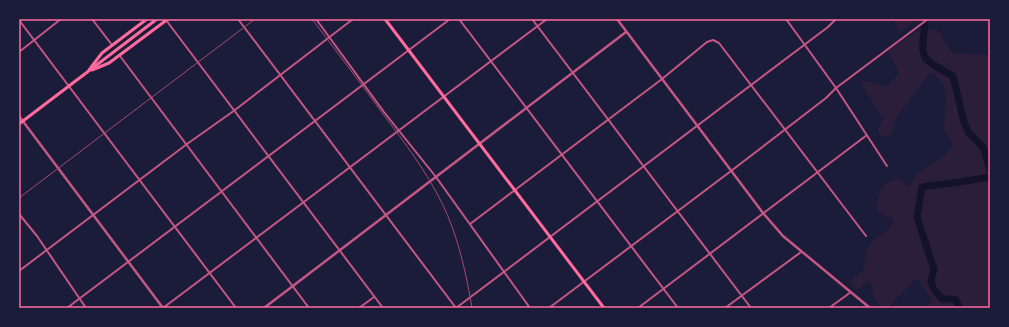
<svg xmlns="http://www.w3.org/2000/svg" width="1009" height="327" font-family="'Varela Round',sans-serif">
<rect width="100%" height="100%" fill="#1b1b3a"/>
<g fill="#2a1e3b">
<path d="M 892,19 L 920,19 L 900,32 Z"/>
<path d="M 938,30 L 952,53 L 990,55 L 990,308 L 927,308 L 932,299 L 916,278 L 888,308 C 874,308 873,290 870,280 L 857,290 L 849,282 L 865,268 C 865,260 865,249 871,243 C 879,233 887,236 894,221 L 876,210 C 879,191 880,183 900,178 L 909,188 L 918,173 L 947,153 L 953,146 L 944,129 L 946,94 L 943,83 L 931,72 L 897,116 L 892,134 L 882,138 L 877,130 L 883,119 L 859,80 L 887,86 L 899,73 L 888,51 L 917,31 Z"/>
</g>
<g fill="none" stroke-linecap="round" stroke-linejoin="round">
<g stroke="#12122b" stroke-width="7">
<path d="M 925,24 C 920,61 921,58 953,76 L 964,122 L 968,132 L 983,147 L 990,170"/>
<path d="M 960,308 L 955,299 L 942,299 L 933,288 L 931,281 L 934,269 L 917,217 L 922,187 L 959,182 L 990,177"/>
</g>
<g stroke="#c65784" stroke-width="2">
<path d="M 92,19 L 112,45"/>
<path d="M 238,19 L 456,308"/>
<path d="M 316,19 L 384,112 L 436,177 L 530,308"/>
<path d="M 459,19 L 678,308"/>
<path d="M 532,19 L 751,308"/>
<path d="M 786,19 L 836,88 L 887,166"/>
<path d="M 19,20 L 236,308"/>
<path d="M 166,20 L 383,308"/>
<path d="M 19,52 L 61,19"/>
<path d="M 120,56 L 309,308"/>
<path d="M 19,214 L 37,236 L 86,308"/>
<path d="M 470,224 L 662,79 L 707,42 L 713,40 L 719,43 L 866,236"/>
<path d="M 19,271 L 187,144 L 235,110 L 353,19"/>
<path d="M 67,308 L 450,19"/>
<path d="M 163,308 L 547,19"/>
<path d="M 359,308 L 374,297"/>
<path d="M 456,308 L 828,27 L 836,19"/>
<path d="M 549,308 L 731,171 L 826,98 L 836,88 L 928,19"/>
<path d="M 638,308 L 867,135"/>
<path d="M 725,308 L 801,252"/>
<path d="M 829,308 L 851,292"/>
</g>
<g stroke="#c65784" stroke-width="2.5">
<path d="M 617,19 L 763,213 L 783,236 L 870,308"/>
<path d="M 19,116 L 163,308"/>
<path d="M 264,308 L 626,32"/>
</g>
<g stroke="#ff6b9d" stroke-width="3">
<path d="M 385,19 L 604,308"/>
<path d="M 89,70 L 102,53 L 147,19"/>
<path d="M 92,70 L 109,63 L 168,19"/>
<path d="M 19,124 L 157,19"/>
</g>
<g stroke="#a44b75" stroke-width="1">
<path d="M 312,19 C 336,51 360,82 383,114 C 405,143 426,171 442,203 C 458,236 466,272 472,308"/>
<path d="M 19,198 L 255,19"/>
</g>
</g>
<rect width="1009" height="327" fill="none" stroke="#1b1b3a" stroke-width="40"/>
<rect x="20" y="20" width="969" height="287" fill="none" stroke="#ff6b9d" stroke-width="1.5"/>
</svg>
